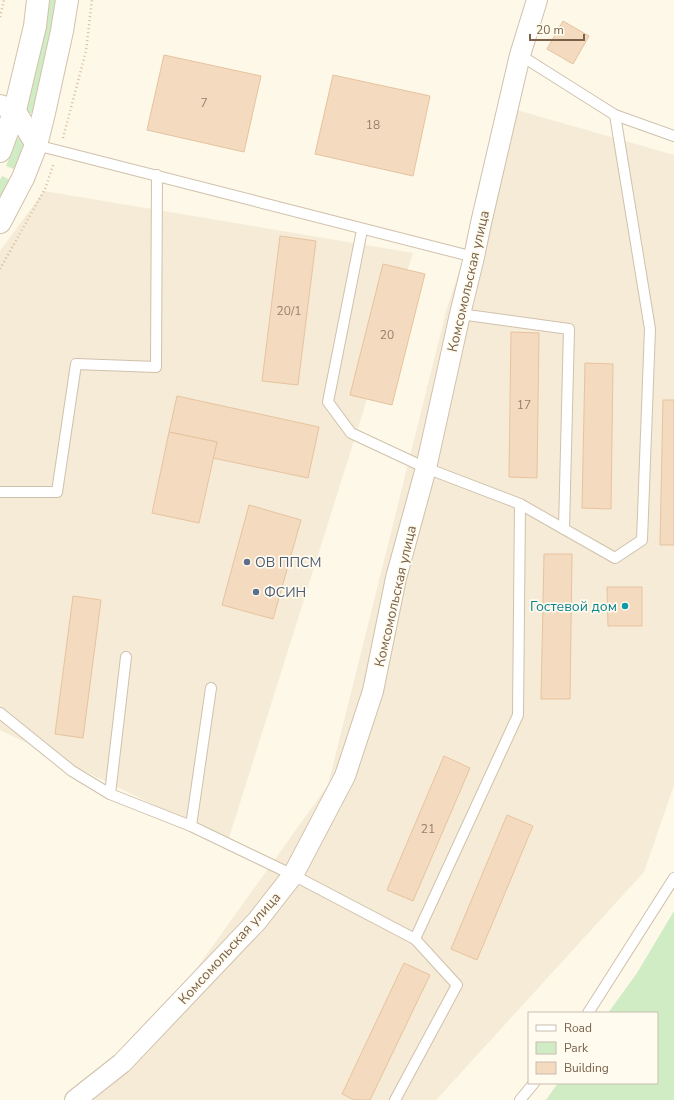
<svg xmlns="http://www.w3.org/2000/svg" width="674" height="1100" font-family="'Nunito Sans',sans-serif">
<rect width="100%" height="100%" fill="#fdf8e8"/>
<g fill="#f5ebd6">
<path d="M 513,109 L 674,155 L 674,785 L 644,872 L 436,1100 L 79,1100 L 124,1070 L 328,785 L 447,308 Z"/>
<path d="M 44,191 L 413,253 L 228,841 L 0,730 L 0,251 Z"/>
</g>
<g fill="#d0ecc5">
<path d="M 50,0 L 58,0 L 35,110 L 32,113 L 29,113 L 26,111 L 26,108 L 45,29 Z"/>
<path d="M 19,137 L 22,137 L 24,143 L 14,169 L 6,166 L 16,140 Z"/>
<path d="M 2,176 L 10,180 L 0,198 L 0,180 Z"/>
<path d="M 674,911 L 674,1100 L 546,1100 L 558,1083 L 657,1083 L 657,1013 L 608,1013 L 637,973 Z"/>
</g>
<g fill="#f4dabe" stroke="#e7c39e">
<path d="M 563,21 L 589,36 L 573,64 L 547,49 Z"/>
<path d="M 164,55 L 261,76 L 244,152 L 147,130 Z"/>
<path d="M 333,75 L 430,96 L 413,176 L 315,154 Z"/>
<path d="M 280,236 L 316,241 L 298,385 L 262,381 Z"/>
<path d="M 383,264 L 425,274 L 392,405 L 350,395 Z"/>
<path d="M 511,332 L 539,333 L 537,478 L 509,477 Z"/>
<path d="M 585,363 L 613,364 L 611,509 L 582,508 Z"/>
<path d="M 177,396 L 319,427 L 308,478 L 213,458 L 217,442 L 169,432 Z"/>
<path d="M 663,400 L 674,400 L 674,545 L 660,545 Z"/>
<path d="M 169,432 L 217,442 L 199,523 L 152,513 Z"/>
<path d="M 249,505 L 301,520 L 273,619 L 222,605 Z"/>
<path d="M 544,554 L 572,554 L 570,699 L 541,699 Z"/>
<path d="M 607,587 L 642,587 L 642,626 L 608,626 Z"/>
<path d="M 73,596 L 101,600 L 83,738 L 55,734 Z"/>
<path d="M 444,756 L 470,768 L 413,901 L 387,890 Z"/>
<path d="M 507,815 L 533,826 L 477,960 L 451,949 Z"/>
<path d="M 404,963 L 430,975 L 370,1100 L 354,1100 L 342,1094 Z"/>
</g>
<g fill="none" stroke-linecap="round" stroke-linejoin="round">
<g stroke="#d0c1ac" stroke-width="12">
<g id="lane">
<path d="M 520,55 L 615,115 L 674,136"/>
<path d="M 36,145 C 182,181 328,221 474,257"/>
<path d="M 362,230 L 328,402 L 351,433 L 426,468 L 520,504 L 615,558 L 642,540 L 650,329 L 615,115"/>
<path d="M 460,314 L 569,329 L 564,529"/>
<path d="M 0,492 L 57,492 L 76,364 L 156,367 L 157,175"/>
<path d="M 0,713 L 72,771 L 110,794 L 191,826 L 293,875 L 415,939 L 518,715 L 520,504"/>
<path d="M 110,794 L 126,657"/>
<path d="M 191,826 L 211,688"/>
<path d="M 588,1013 L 674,878"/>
<path d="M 395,1100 L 457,985 L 415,939"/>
<path d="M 520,1100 L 534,1083"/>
</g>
</g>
<g stroke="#d0c1ac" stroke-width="22">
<g id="street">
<path d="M 0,105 L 15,110 L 36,145"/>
<path d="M 75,1100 L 122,1063 L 257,921 L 293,875 L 345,776 L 373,691 L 396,578 L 426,468 L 460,314 L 474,257 L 481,223 L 520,55 L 537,0"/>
</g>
</g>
<g stroke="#d3c2aa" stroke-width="24">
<g id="secondary">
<path d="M 0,151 L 15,110 L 35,26 L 38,0"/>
<path d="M 0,222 L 23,178 L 36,145 L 44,113 L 62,31 L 67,0"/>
</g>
</g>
<g stroke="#d9bea1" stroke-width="2.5" stroke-dasharray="1 3" stroke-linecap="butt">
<path d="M 0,17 L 4,0"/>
<path d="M 63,138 L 86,51 L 92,0"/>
<path d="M 0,269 L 45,189 L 54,163"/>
</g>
<use href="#lane" stroke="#fff" stroke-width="10"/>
<use href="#street" stroke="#fff" stroke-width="20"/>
<use href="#secondary" stroke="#fff" stroke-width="22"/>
</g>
<g fill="#5c6f8a" stroke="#fffbef" stroke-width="1.5">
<circle cx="247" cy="562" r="4"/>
<circle cx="256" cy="592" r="4"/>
</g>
<circle fill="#0f9aa8" stroke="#fffbef" stroke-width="1.5" cx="625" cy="606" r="4"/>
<g text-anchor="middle" stroke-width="3.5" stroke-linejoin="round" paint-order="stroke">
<g font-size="12" fill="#987f67">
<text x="204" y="107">7</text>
<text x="373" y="129">18</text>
<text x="289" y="315">20/1</text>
<text x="387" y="339">20</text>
<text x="524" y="409">17</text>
<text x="428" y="833">21</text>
</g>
<g font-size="14" fill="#79614a" stroke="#fffbef">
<text transform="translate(468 281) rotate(-77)" y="5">Комсомольская улица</text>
<text transform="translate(395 596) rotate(-77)" y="5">Комсомольская улица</text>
<text transform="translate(229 948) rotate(-48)" y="5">Комсомольская улица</text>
</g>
<g font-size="14" fill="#4e5e75" stroke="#fffbef" text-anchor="start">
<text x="255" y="567">ОВ ППСМ</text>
<text x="264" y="597">ФСИН</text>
</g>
<g font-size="14" fill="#0d838f" stroke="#fffbef" text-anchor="end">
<text x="617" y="611">Гостевой дом</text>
</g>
</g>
<rect x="528" y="1012" width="130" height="72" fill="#fffbef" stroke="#c9bdad"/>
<rect x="536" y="1025" width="20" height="6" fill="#ffffff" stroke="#c9bdad"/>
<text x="564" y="1032" font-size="12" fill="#79614a">Road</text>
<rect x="536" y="1042" width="20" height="12" fill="#d0ecc5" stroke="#c9bdad"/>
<text x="564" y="1052" font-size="12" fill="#79614a">Park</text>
<rect x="536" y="1062" width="20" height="12" fill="#f4dabe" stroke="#c9bdad"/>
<text x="564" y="1072" font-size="12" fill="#79614a">Building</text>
<path d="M530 34v6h54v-6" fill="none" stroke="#79614a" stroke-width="2"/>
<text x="536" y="34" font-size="12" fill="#79614a" stroke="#fffbef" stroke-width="3" paint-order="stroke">20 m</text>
</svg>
